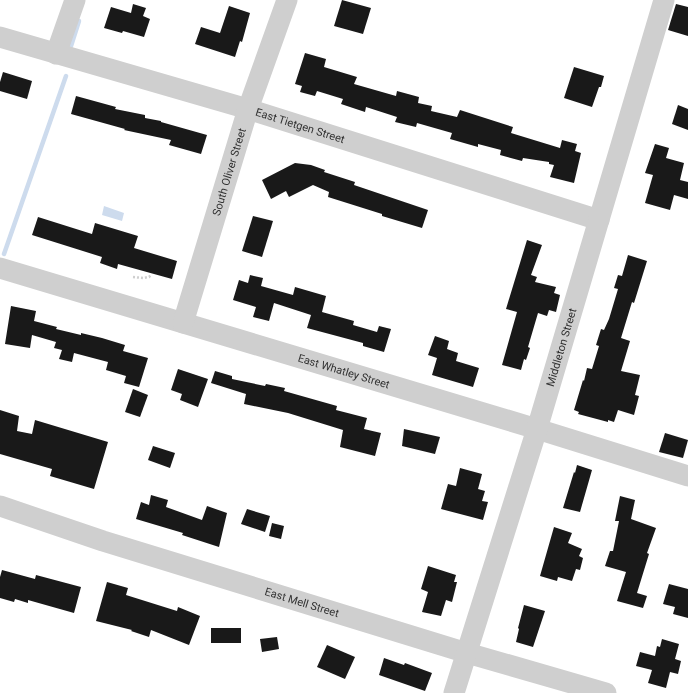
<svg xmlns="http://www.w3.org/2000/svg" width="688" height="693" font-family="Roboto,sans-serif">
<rect width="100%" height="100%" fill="#fff"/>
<path fill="#cddbed" d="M 104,206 L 124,213 L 122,221 L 102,215 Z"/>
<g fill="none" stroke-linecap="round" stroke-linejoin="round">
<g stroke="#cddbed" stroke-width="4.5">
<path d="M 71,46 L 79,21"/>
<path d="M 4,254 L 66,76"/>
</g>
</g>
<g fill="#191919">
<path d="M 342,0 L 371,8 L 363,34 L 334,26 Z"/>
<path d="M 133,4 L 146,8 L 143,16 L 150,19 L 144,37 L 123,31 L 122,33 L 104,28 L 111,7 L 131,13 Z"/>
<path d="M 676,4 L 688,7 L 688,36 L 668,30 Z"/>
<path d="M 229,6 L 250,13 L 242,42 L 240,41 L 235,57 L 195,44 L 201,27 L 220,33 Z"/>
<path d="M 305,53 L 326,59 L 324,67 L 357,77 L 354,84 L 396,96 L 397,91 L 419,97 L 418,103 L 432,106 L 431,111 L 457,117 L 460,110 L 513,127 L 511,133 L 560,148 L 562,140 L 577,144 L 575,151 L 581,153 L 574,183 L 550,177 L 554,165 L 549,164 L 549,162 L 523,158 L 522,161 L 500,155 L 501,150 L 478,144 L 478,147 L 450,139 L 452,133 L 417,123 L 416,127 L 395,122 L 397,117 L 366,107 L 365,112 L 341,104 L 343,99 L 317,91 L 315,96 L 300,92 L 302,86 L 295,84 Z"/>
<path d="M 574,67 L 604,76 L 601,87 L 599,87 L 592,107 L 564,98 Z"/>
<path d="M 3,72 L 32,81 L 27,99 L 0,91 L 0,82 Z"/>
<path d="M 76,96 L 116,107 L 115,109 L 145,115 L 145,118 L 161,121 L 161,122 L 207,135 L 201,154 L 169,145 L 171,140 L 124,130 L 125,129 L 71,114 Z"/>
<path d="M 678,105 L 688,109 L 688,130 L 672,124 Z"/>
<path d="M 655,144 L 669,148 L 666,158 L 684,163 L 680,180 L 688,182 L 688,199 L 674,195 L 670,210 L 645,203 L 653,175 L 645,173 Z"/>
<path d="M 295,163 L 311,165 L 325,170 L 324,172 L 355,182 L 354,185 L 428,210 L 422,228 L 382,216 L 382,214 L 328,197 L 329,192 L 313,185 L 289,197 L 286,191 L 271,199 L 262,180 Z"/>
<path d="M 253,216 L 273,221 L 262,257 L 242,251 Z"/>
<path d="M 38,217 L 92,234 L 95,223 L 138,236 L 134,248 L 177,261 L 172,279 L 118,264 L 117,269 L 100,263 L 102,257 L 32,235 Z"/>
<path d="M 527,240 L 542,245 L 531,275 L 537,277 L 535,282 L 556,287 L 554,293 L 560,295 L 556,312 L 549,310 L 547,316 L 538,313 L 528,347 L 530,348 L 526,360 L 524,359 L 521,370 L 502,365 L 517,312 L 506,309 Z"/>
<path d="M 628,255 L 647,261 L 634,303 L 632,302 L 621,338 L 630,341 L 621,371 L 640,375 L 635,395 L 639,396 L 634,415 L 618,410 L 614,422 L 608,420 L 608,422 L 578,414 L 579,412 L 574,410 L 583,380 L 584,381 L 587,368 L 592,369 L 599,346 L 596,345 L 601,329 L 604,330 L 609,319 L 618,289 L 614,288 L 618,275 L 622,276 Z"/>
<path d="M 250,275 L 263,278 L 261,286 L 293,295 L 295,287 L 326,296 L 322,312 L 354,321 L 353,325 L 377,332 L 379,326 L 391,329 L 384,352 L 363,346 L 363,343 L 307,328 L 311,315 L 274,303 L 269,321 L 253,317 L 256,307 L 233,300 L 239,280 L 248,283 Z"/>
<path d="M 11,306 L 36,311 L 34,321 L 57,327 L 56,329 L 81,335 L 81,333 L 102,338 L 125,345 L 123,351 L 148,358 L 139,387 L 124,383 L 126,376 L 106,370 L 108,362 L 74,353 L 72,362 L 59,359 L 62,350 L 54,348 L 56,342 L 32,335 L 30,348 L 5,344 Z"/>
<path d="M 435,336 L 449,341 L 447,349 L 458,353 L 456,361 L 479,368 L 473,387 L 432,375 L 437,358 L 428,355 Z"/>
<path d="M 178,369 L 208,379 L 198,407 L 180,400 L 182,394 L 171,390 Z"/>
<path d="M 215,371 L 232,376 L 232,379 L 265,386 L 266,384 L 285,388 L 284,391 L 337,406 L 336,410 L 367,418 L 364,429 L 381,433 L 375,456 L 340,447 L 343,430 L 288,413 L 244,404 L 246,394 L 211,383 Z"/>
<path d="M 133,389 L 148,395 L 140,417 L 125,412 Z"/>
<path d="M 0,410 L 19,416 L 17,431 L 32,434 L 35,420 L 108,442 L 94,489 L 50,476 L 52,469 L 0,454 Z"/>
<path d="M 404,429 L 440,437 L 435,454 L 402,446 Z"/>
<path d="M 665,433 L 688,440 L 683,458 L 659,452 Z"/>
<path d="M 153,446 L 175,453 L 170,468 L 148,460 Z"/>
<path d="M 577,465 L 592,470 L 580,512 L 563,508 L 574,472 L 575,473 Z"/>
<path d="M 460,468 L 482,474 L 478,489 L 485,491 L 482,501 L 488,502 L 483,520 L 441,509 L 448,484 L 456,486 Z"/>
<path d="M 151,495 L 168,500 L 166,507 L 202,520 L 207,506 L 227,513 L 219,547 L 182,535 L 183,533 L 136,519 L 141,502 L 149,505 Z"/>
<path d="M 620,496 L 635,500 L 631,519 L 656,528 L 647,553 L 649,554 L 637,593 L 647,596 L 643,608 L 617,601 L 626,572 L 605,566 L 610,551 L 613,551 L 619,521 L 615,521 Z"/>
<path d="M 247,509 L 270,516 L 265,532 L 241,524 Z"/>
<path d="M 272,523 L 284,526 L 281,539 L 269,536 Z"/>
<path d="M 554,527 L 572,533 L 568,543 L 582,549 L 579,556 L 583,558 L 580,570 L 576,569 L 572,581 L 558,577 L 557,581 L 540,576 Z"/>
<path d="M 428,566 L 456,575 L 454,582 L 457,582 L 452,602 L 446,600 L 441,616 L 422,612 L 428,592 L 421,589 Z"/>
<path d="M 2,570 L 35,579 L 36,575 L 81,587 L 74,613 L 28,600 L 28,603 L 15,599 L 14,602 L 0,598 L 0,577 Z"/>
<path d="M 107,582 L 128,588 L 126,595 L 177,611 L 178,607 L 200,616 L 189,645 L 151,630 L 149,637 L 131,631 L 132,630 L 96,621 Z"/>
<path d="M 669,584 L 688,589 L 688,618 L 673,614 L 675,607 L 663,604 Z"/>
<path d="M 524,605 L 545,611 L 533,647 L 516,642 L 519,629 L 518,628 Z"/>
<rect x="211" y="628" width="30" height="15"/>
<path d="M 277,637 L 279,649 L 262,652 L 260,639 Z"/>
<path d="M 662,639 L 679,644 L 675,659 L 681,661 L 678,674 L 670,672 L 666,688 L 648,683 L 652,670 L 636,666 L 640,652 L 655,656 L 657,646 L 660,647 Z"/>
<path d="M 327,645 L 355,657 L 345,679 L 317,667 Z"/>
<path d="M 384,658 L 404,665 L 405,663 L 432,673 L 425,691 L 379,675 Z"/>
</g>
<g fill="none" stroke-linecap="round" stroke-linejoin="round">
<path stroke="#cfcfcf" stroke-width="2.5" stroke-dasharray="2 2" stroke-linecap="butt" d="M 133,277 L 143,278 L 149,277 L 151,275"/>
<g stroke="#cfcfcf" stroke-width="21">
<path id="s1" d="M 0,37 L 248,109 L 599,220"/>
<path d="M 56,54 L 75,0"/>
<path id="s2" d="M 0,268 L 537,429 L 688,476"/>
<path id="s3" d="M 183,323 L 248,109 L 287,0"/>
<path id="s4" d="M 0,506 L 103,541 L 467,653 L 606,693"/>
<path id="s5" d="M 454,693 L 537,429 L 664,0"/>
</g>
</g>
<g text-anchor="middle" stroke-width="4" stroke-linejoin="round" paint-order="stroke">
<g font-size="11" fill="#323232" stroke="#fff">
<text dy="4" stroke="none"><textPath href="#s1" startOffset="313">East Tietgen Street</textPath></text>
<text dy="4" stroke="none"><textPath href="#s3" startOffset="158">South Oliver Street</textPath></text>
<text dy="4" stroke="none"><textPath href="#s5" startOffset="362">Middleton Street</textPath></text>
<text dy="4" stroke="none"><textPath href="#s2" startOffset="359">East Whatley Street</textPath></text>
<text dy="4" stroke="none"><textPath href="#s4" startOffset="317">East Mell Street</textPath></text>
</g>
</g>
</svg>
